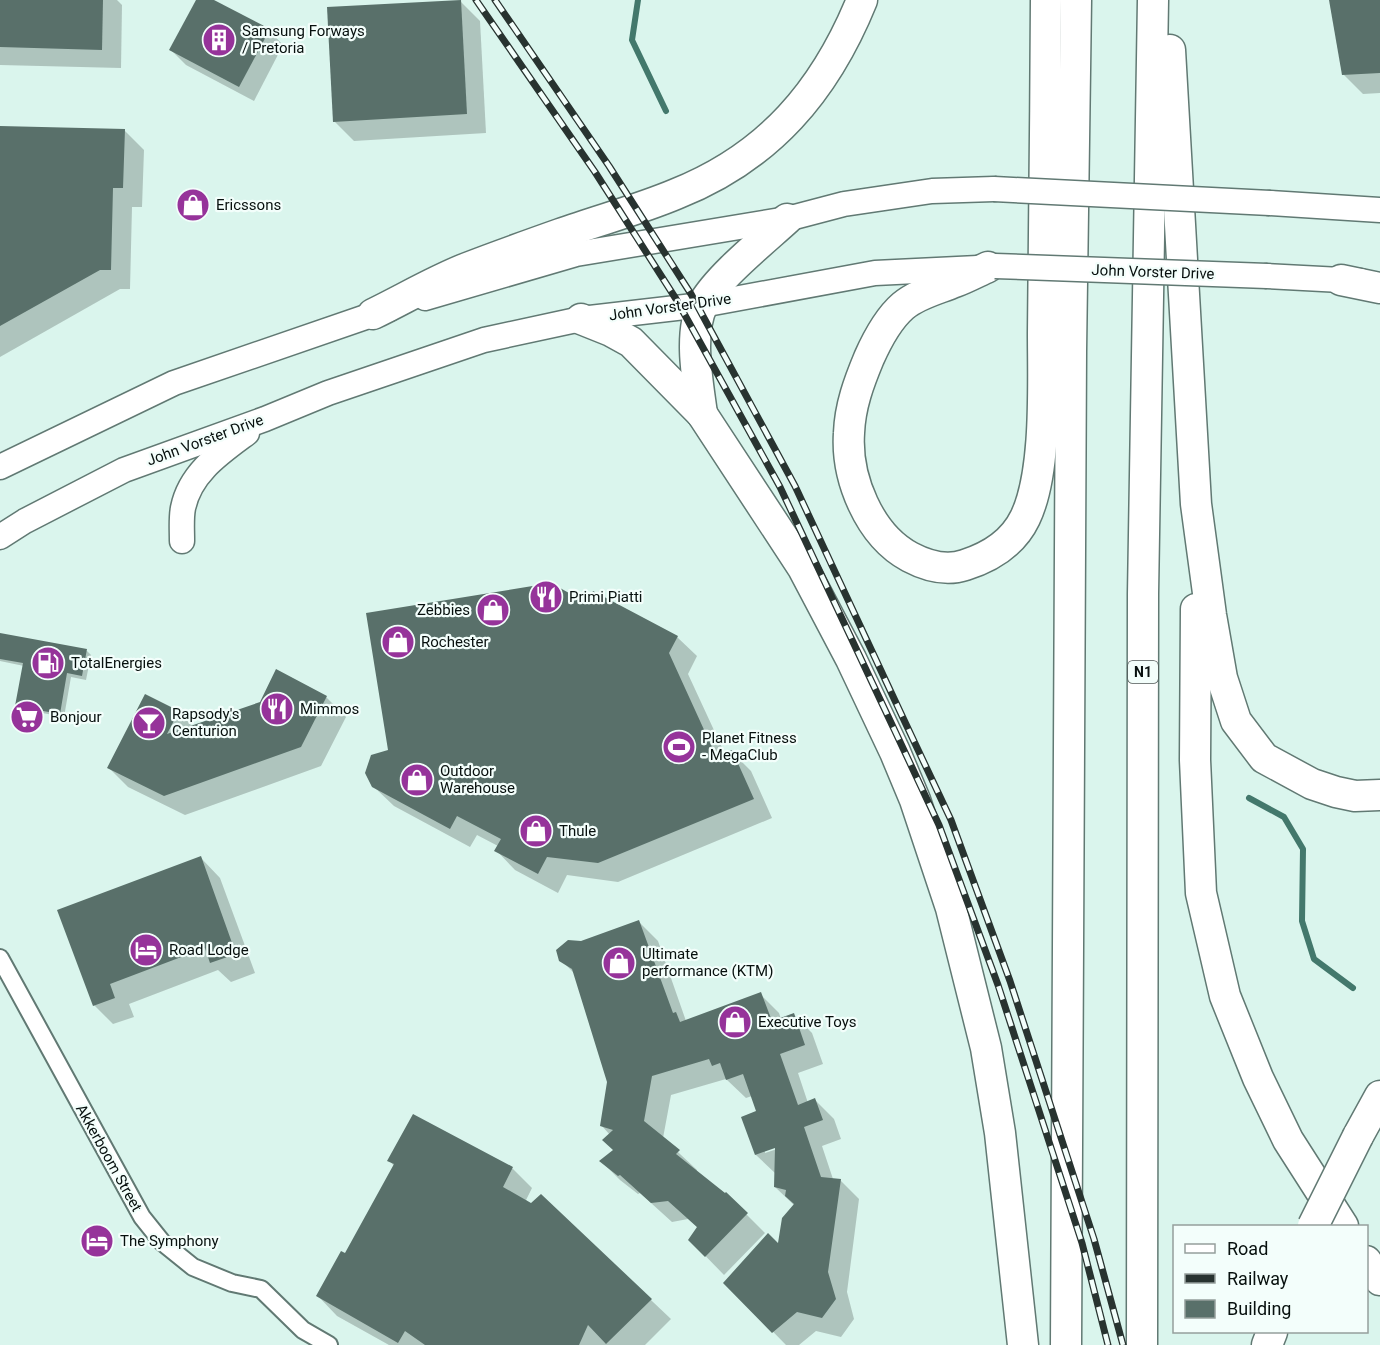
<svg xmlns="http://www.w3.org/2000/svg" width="1380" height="1345" font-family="Roboto,sans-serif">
<rect width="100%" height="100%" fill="#daf5ed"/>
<g fill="#0003" fill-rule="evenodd">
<path d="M 0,0 L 117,0 L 122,5 L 121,68 L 0,65 Z"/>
<path d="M 197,0 L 211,0 L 269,30 L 283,45 L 254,101 L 186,65 L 171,50 Z"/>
<path d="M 1330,0 L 1380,0 L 1380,93 L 1363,94 L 1343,74 Z"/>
<path d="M 461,2 L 480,21 L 486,133 L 354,141 L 334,121 Z"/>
<path d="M 0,127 L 124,130 L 144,150 L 142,207 L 132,207 L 130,289 L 120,289 L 0,357 Z"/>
<path d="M 587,605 L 677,637 L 697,656 L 688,674 L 725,754 L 732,752 L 751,771 L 772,818 L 618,882 L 567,875 L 558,893 L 515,870 L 496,850 L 498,846 L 477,835 L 470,847 L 394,806 L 373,786 L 390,751 Z"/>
<path d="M 0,640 L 87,651 L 91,655 L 86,680 L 71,677 L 64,717 L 21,709 L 16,705 L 24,666 L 0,661 Z"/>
<path d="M 146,696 L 179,712 L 193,727 L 326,697 L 346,717 L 321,766 L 185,815 L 128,787 L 108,767 Z"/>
<path d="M 201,858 L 220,878 L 255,973 L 231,982 L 218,970 L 129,1004 L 134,1017 L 113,1024 L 94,1005 Z"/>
<path d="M 639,922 L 658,941 L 686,1021 L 760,994 L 779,1013 L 781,1019 L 793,1014 L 812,1033 L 823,1064 L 798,1073 L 808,1103 L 815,1100 L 834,1119 L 841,1139 L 822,1146 L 833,1179 L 840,1180 L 859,1199 L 847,1292 L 854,1319 L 841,1337 L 816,1331 L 799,1345 L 786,1345 L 725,1283 L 779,1246 L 795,1206 L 775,1187 L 776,1174 L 756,1155 L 758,1112 L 752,1096 L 746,1098 L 726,1079 L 671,1095 L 663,1138 L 697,1170 L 696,1172 L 726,1194 L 765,1233 L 724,1275 L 690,1240 L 698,1228 L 688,1219 L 672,1222 L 640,1193 L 638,1194 L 620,1180 L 601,1161 L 615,1151 L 610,1135 L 602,1126 L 608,1082 L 576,975 L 561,960 L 581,943 ZM 782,1144 L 783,1147 L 765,1153 L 765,1150 Z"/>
<path d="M 414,1116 L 513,1169 L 532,1188 L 526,1200 L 532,1205 L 541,1196 L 671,1319 L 645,1345 L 389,1345 L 337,1316 L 318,1296 L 346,1255 L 394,1166 L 389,1160 Z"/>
</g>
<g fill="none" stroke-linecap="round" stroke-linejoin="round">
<g stroke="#43786c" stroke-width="6">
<path d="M 638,0 L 632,40 L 666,111"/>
<path d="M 1249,798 L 1284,817 L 1303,849 L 1302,921 L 1314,959 L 1353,988"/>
</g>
</g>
<g fill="#59706a">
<path d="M 0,0 L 103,0 L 102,50 L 0,47 Z"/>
<path d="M 196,0 L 214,0 L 270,29 L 239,87 L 169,50 Z"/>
<path d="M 461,0 L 467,114 L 333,122 L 327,7 Z"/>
<path d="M 1329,0 L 1380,0 L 1380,73 L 1342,75 Z"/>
<path d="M 0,126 L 125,129 L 123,188 L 113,188 L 111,270 L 100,270 L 0,326 Z"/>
<path d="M 551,583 L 587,603 L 593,591 L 678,636 L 669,653 L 716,756 L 732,750 L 754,799 L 598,863 L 547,857 L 538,874 L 494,851 L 501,839 L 457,816 L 450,829 L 372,787 L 365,773 L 371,755 L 388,750 L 366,613 Z"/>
<path d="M 0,633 L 87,649 L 82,676 L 67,673 L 60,714 L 15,706 L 23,663 L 0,659 Z"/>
<path d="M 276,669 L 327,696 L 301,747 L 164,796 L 107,768 L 145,694 L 179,711 L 167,734 L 260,702 Z"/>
<path d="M 201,856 L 236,954 L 210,963 L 205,948 L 110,984 L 115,998 L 93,1006 L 57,910 Z"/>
<path d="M 639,920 L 673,1013 L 676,1012 L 680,1022 L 761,992 L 772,1021 L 794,1013 L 805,1045 L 780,1054 L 798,1105 L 815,1098 L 823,1120 L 804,1127 L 821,1177 L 841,1179 L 828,1272 L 836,1299 L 822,1318 L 797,1312 L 772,1333 L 723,1283 L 768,1233 L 778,1243 L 782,1218 L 794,1204 L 785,1196 L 786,1190 L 774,1187 L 775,1148 L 755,1155 L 741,1117 L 756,1111 L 743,1074 L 726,1080 L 720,1063 L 712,1066 L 709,1059 L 652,1076 L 644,1121 L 680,1150 L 676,1154 L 725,1193 L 726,1192 L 748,1213 L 705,1257 L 688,1240 L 697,1227 L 668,1201 L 651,1203 L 620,1175 L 618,1176 L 599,1161 L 613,1150 L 602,1140 L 613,1130 L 600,1126 L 607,1082 L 572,969 L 559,961 L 556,950 L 568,940 L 581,941 Z"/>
<path d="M 413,1114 L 513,1167 L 503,1187 L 531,1203 L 541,1194 L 652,1299 L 606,1344 L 588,1325 L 579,1345 L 425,1345 L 405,1331 L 398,1343 L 316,1296 L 341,1251 L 345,1253 L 394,1164 L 387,1161 Z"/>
</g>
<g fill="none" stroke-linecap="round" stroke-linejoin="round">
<g stroke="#617973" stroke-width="20">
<path id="street" d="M 0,958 L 142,1217 L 162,1242 L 193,1267 L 232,1283 L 261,1289 L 303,1330 L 329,1345"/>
</g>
<g stroke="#617973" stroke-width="27">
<g id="secondary">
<path d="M 1270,203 L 1380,210"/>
<path d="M 1267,276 L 1360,281"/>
<path d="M 425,298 L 576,254 L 787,219 L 844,204 L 932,191 L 994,189"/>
<path d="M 0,467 L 174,383 L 389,309"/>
<path d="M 0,537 L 25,521 L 124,470 L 265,419 L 328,393 L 484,340 L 581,319 L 702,305 L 875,273 L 978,268"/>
<path d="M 182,541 C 182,530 181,518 183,508 C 190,473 220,453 247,433"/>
</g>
</g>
<g stroke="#617973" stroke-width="33">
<g id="highway">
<path d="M 1170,50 L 1196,504 L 1211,615 L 1222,678 L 1236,721 L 1264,758 L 1312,784 L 1336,792 L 1355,796 L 1380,795"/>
<path d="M 988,267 C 977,272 966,278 955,282 C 938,289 917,294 903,306 C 888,319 877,340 869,358 C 859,382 850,406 849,433 C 846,478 869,535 910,557 C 927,566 947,571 965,565 C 990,557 1013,543 1025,518 C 1047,473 1043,384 1043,333 C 1045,222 1045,111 1046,0"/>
<path d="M 1341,280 L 1380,288"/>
<path d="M 373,314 C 404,299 434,281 467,268 C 498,256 529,245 560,234 C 599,220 638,210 676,194 C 769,157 825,91 862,0"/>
<path d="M 581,319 L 611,331 L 631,342 L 702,414 L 803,568 L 851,659 L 895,752 L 915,800 L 951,908 L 986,1048 L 1000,1133 L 1023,1345"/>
<path d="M 702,414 C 698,383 688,333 703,304 C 717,278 764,240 787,219"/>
<path d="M 1196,609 L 1195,760 L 1201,893 L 1225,996 L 1258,1078 L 1288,1140 L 1343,1226"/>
<path d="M 1358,1136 L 1380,1096"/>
<path d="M 1366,1261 L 1380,1280"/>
<path d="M 1066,1345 L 1071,352 L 1076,0"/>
<path d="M 1142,1345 L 1143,594 L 1153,0"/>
<path d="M 1267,1345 L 1272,1332"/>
</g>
</g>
<use href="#street" stroke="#fff" stroke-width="16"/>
<use href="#secondary" stroke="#fff" stroke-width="24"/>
<use href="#highway" stroke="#fff" stroke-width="30"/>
<g stroke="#283330" stroke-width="7">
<g id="rail">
<path d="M 476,0 L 595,172 L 676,299 L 780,487 L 894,729 L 939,825 L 998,985 L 1082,1243 L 1108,1345"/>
<path d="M 495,0 L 609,166 L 691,294 L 795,486 L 904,720 L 951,820 L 1010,981 L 1094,1239 L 1123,1345"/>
</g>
</g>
<use href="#rail" stroke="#f3fefb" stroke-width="4.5" stroke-dasharray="14" stroke-linecap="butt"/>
<g stroke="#617973" stroke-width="27" stroke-linecap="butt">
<g id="secondary-bridge">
<path d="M 994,189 L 1270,203"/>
<path d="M 995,266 L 1267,276"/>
</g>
</g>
<g stroke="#617973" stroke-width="33" stroke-linecap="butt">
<path id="highway-bridge" d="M 1313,1226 L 1358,1136"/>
</g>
<use href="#secondary-bridge" stroke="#fff" stroke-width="24"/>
<use href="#highway-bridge" stroke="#fff" stroke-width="30"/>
</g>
<defs>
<g id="building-disc" transform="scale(1.725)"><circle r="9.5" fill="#96339a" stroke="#f3fefb"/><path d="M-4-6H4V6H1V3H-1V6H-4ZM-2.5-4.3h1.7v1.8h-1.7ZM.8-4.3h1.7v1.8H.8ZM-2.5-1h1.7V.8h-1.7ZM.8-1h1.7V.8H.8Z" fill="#fff"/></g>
<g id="shop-disc" transform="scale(1.725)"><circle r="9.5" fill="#96339a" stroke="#f3fefb"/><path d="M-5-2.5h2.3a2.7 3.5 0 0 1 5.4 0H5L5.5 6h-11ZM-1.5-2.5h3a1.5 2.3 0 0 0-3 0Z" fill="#fff"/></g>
<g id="restaurant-disc" transform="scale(1.725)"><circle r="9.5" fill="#96339a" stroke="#f3fefb"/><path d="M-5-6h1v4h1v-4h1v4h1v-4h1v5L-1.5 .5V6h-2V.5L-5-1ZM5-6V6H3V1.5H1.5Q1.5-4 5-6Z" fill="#fff"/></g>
<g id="fuel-disc" transform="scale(1.725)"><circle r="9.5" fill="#96339a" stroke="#f3fefb"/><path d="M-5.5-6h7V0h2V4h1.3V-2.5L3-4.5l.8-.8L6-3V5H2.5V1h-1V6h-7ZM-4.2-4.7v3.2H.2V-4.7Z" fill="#fff"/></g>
<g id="supermarket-disc" transform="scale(1.725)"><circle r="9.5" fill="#96339a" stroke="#f3fefb"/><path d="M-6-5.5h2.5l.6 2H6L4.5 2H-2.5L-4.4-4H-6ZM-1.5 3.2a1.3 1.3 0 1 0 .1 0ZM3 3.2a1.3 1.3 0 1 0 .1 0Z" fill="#fff"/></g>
<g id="bar-disc" transform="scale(1.725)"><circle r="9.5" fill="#96339a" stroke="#f3fefb"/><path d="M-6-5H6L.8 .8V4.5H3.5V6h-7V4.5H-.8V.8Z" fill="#fff"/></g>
<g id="stadium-disc" transform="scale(1.725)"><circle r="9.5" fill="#96339a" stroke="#f3fefb"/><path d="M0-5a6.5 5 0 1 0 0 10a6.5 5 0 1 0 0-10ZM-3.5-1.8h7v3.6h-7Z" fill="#fff"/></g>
<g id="hotel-disc" transform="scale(1.725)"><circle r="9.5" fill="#96339a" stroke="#f3fefb"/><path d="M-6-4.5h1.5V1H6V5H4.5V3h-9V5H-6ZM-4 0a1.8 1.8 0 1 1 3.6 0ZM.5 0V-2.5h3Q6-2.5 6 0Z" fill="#fff"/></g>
</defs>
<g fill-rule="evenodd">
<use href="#building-disc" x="219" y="40"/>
<use href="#shop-disc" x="193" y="205"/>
<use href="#restaurant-disc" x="546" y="597"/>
<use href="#shop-disc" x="493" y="610"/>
<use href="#shop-disc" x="398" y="642"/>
<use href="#fuel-disc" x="48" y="663"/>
<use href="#restaurant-disc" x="277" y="709"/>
<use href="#supermarket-disc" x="27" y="717"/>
<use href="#bar-disc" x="149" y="723"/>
<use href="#stadium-disc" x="679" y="747"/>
<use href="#shop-disc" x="417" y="780"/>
<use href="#shop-disc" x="536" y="831"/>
<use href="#hotel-disc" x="146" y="950"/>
<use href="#shop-disc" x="619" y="963"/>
<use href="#shop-disc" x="735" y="1022"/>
<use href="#hotel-disc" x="97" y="1241"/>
</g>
<g text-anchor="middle" stroke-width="4.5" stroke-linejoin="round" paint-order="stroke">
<rect fill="#f3fefb" stroke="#4e5755" stroke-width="1.5" x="1128" y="661" width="30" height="22" rx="4.5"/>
<g font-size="14" font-weight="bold" fill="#07100e">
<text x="1143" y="677">N1</text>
</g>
<g font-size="15" fill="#07100e" stroke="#f3fefb" text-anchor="start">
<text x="242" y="36">Samsung Forways<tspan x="242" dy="17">/ Pretoria</tspan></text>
<text x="216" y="210">Ericssons</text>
<text x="569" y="602">Primi Piatti</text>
<text x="470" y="615" text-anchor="end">Zebbies</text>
<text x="421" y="647">Rochester</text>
<text x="71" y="668">TotalEnergies</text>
<text x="300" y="714">Mimmos</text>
<text x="172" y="719">Rapsody's<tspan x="172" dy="17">Centurion</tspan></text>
<text x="50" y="722">Bonjour</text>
<text x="702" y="743">Planet Fitness<tspan x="702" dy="17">- MegaClub</tspan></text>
<text x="440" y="776">Outdoor<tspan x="440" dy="17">Warehouse</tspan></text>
<text x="559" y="836">Thule</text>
<text x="169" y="955">Road Lodge</text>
<text x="642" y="959">Ultimate<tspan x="642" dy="17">performance (KTM)</tspan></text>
<text x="758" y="1027">Executive Toys</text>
<text x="120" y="1246">The Symphony</text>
</g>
<g font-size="15" fill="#07100e" stroke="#f3fefb">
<text transform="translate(1153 272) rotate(2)" y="5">John Vorster Drive</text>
<text transform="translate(670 307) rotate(-8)" y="5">John Vorster Drive</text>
<text transform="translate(205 440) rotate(-20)" y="5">John Vorster Drive</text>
<text transform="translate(109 1158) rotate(61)" y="5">Akkerboom Street</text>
</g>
</g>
<rect x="1173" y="1225" width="195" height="108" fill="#f3fefb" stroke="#959f9c" stroke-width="1.5"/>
<rect x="1185" y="1244" width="30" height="9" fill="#ffffff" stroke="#959f9c" stroke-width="1.5"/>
<text x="1227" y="1255" font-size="18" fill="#07100e">Road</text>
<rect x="1185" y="1274" width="30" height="9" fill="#283330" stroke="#959f9c" stroke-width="1.5"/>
<text x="1227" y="1285" font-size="18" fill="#07100e">Railway</text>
<rect x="1185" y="1300" width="30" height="18" fill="#59706a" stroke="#959f9c" stroke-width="1.5"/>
<text x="1227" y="1315" font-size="18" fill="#07100e">Building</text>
</svg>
